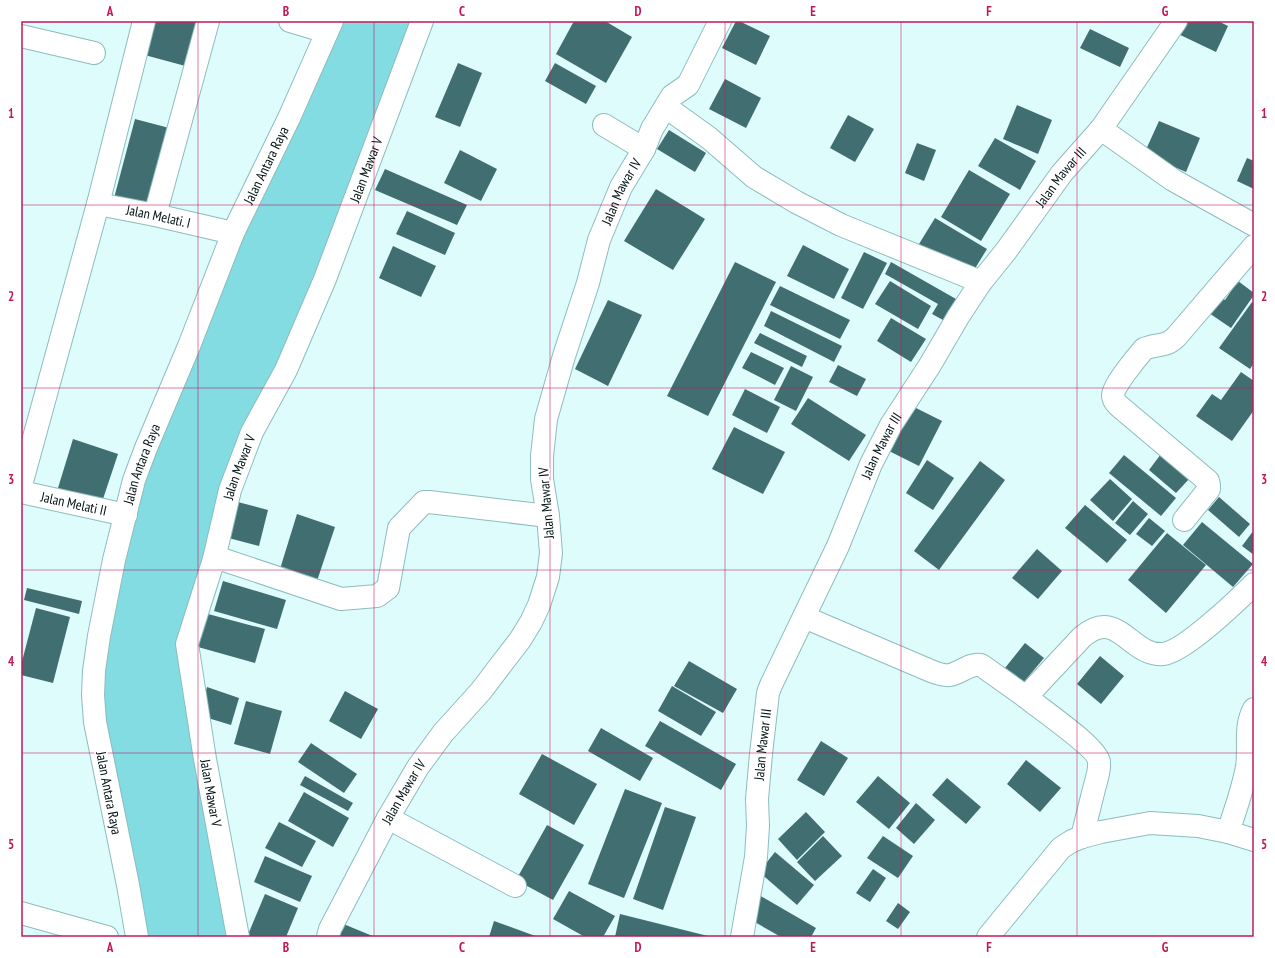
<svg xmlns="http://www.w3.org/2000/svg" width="1275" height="958" font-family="'PT Sans Narrow',sans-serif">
	<rect width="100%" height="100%" fill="#dffcfd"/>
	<path fill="#82dce1" d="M330,21h92l-170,411 -65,212 50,293h-100l-42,-215 31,-207z"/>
	<g fill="#416e71">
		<path d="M150,21h51l-12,46 -48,-13z"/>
		<path d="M574,21h31l27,16 -26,46 -50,-29z"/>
		<path d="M736,21h3l31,15 -14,29 -34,-17z"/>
		<path d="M1179,21h39l10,5 -12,26 -42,-20z"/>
		<path d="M1090,29l39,19 -9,19 -40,-19z"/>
		<path d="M458,63l24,10 -22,54 -25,-10z"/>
		<path d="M555,63l41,23 -10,18 -41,-23z"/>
		<path d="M725,79l36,19 -15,30 -37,-19z"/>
		<path d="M1017,105l35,15 -14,34 -35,-15z"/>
		<path d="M848,115l26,14 -19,33 -25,-14z"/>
		<path d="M135,119l38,10 -23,82 -37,-9z"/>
		<path d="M1159,121l41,17 -14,34 -42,-18z"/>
		<path d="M669,130l37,23 -11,19 -38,-23z"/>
		<path d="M995,138l41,23 -16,29 -42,-24z"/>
		<path d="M917,143l19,7 -12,31 -19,-8z"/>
		<path d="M460,150l37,19 -16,32 -37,-18z"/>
		<path d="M1247,158l7,3v28l-17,-8z"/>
		<path d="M385,169l82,36 -10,20 -82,-35z"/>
		<path d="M969,170l41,24 -29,47 -40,-24z"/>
		<path d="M656,189l49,30 -32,51 -49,-29z"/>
		<path d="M407,211l48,22 -10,22 -49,-21z"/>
		<path d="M935,218l52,31 -16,26 -52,-31z"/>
		<path d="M803,245l46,24 -15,30 -47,-23z"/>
		<path d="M393,246l43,20 -15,31 -42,-19z"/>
		<path d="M864,252l23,11 -24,46 -22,-11z"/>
		<path d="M735,262l41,20 -68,134 -41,-20z"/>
		<path d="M891,262l65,37 -13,21 -11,-6 6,-10 -53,-30z"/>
		<path d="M890,281l41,25 -13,23 -43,-25z"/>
		<path d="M1238,281l16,12v2l-23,33 -25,-17 11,-16 8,5z"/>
		<path d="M780,286l70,34 -10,19 -70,-34z"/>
		<path d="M608,300l34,15 -34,71 -33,-17z"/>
		<path d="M1252,302l2,1v60l-4,6 -31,-21z"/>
		<path d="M771,311l71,35 -8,16 -70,-36z"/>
		<path d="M891,318l35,21 -15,23 -34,-21z"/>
		<path d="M760,333l47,23 -5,11 -48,-24z"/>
		<path d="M751,352l33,16 -9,17 -33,-17z"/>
		<path d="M838,365l28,14 -9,17 -28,-14z"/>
		<path d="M791,366l22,11 -17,34 -22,-11z"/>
		<path d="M1241,372l13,9v29l-22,31 -36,-25 16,-22 9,6z"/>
		<path d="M745,389l35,18 -13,26 -35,-18z"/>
		<path d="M808,398l58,37 -17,26 -58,-37z"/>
		<path d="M910,405l32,16 -23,45 -32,-16z"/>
		<path d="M734,427l51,25 -22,42 -51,-25z"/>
		<path d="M73,439l45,15 -16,48 -44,-14z"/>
		<path d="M1161,454l29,24 -14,15 -27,-23z"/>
		<path d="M1124,455l52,43 -15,18 -52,-43z"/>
		<path d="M927,460l27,18 -21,32 -27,-17z"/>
		<path d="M980,461l25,19 -66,90 -25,-19z"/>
		<path d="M1110,479l22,20 -19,22 -23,-21z"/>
		<path d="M1219,497l31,27 -11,13 -31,-27z"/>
		<path d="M230,500l38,10 -9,36 -38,-10z"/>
		<path d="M1133,501l15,13 -18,21 -15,-12z"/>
		<path d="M1085,505l42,35 -20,23 -42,-35z"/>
		<path d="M297,514l38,13 -18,54 -37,-12z"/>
		<path d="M1149,518l16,13 -13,15 -16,-12z"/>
		<path d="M1202,522l51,42 -20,23 -50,-42z"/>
		<path d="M1254,530v25l-12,-9z"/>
		<path d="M1167,533l39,32 -40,48 -38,-33z"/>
		<path d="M1037,549l25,22 -24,28 -26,-21z"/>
		<path d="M223,581l63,19 -9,29 -63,-18z"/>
		<path d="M27,588l55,13 -3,13 -55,-14z"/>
		<path d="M36,608l34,9 -17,66 -32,-8v-10z"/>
		<path d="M208,614l57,15 -10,34 -57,-16z"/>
		<path d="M1025,643l19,15 -21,25 -18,-15z"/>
		<path d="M1100,656l24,20 -23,28 -24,-20z"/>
		<path d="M689,661l48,28 -14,24 -49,-27z"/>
		<path d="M672,686l44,26 -15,24 -43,-25z"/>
		<path d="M207,687l32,11 -8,27 -33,-10z"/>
		<path d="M345,691l33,18 -17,30 -32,-18z"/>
		<path d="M246,701l36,10 -12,43 -36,-10z"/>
		<path d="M660,721l76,43 -15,26 -76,-44z"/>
		<path d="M601,728l52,30 -13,23 -52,-30z"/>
		<path d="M821,741l27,17 -24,38 -27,-16z"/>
		<path d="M311,743l46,31 -13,19 -46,-31z"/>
		<path d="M542,754l55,30 -23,41 -55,-31z"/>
		<path d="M1026,760l35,28 -21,24 -33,-28z"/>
		<path d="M305,776l48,27 -5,8 -48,-26z"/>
		<path d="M878,776l32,27 -21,26 -33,-27z"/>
		<path d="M947,778l34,29 -15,17 -34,-29z"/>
		<path d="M625,789l37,14 -38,95 -36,-14z"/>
		<path d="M304,792l45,26 -16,29 -45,-26z"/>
		<path d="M916,803l19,17 -21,24 -18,-16z"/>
		<path d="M665,807l31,10 -33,93 -30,-11z"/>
		<path d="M806,812l19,20 -28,28 -19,-21z"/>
		<path d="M279,822l37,19 -14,26 -37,-19z"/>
		<path d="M547,825l37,20 -31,55 -37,-20z"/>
		<path d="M823,836l19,20 -27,25 -18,-19z"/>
		<path d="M883,836l30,20 -15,22 -31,-20z"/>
		<path d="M775,852l39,33 -17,20 -38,-33z"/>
		<path d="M265,856l47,20 -12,26 -46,-20z"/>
		<path d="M873,869l13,9 -16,24 -14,-9z"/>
		<path d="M569,891l46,25 -12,21h-18l-32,-18z"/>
		<path d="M265,894l33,14 -12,29h-39z"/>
		<path d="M759,895l57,33 -5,9h-30l-35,-20z"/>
		<path d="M898,903l12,9 -12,17 -12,-8z"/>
		<path d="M620,914l88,22v1h-93z"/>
		<path d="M494,921l44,16h-49z"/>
		<path d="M341,923l34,14h-40z"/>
	</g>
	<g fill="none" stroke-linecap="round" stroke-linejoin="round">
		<g stroke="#8dbcbe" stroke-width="24">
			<g id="minor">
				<path d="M290,21l37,11"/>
				<path d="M21,36l73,17"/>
				<path d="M666,107l43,31 45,39 42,25 45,23 140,57"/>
				<path d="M604,125l40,24"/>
				<path d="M1101,129l72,51 81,45"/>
				<path d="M98,204l46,-183"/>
				<path d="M155,215l53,-194"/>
				<path id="s1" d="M21,485l77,-281 57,11 78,18"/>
				<path id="s2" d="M21,492l105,23"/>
				<path d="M1184,520l25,-31v-4l-1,-4 -89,-75c-3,-3 -6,-6 -6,-11 0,-9 24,-38 31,-46 13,-6 21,-1 32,-12l78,-91"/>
				<path d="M214,559l10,1 117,39 36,-3 11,-8 11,-60 25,-26h5l119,14"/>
				<path d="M804,617l127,54c5,2 13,5 19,4 10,-2 20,-12 31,-10l45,32 56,-60c36,-31 48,20 81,17 21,-2 75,-54 91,-70"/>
				<path d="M1026,697c13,11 72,51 73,65 1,9 -3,19 -5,27 -4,16 -8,32 -12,48"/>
				<path d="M388,818l127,68"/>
				<path d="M1228,832l26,8"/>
				<path d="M21,913l86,24"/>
				<path id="s3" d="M137,937l-9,-52 -33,-163 -2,-27 1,-24 5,-35 15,-76 20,-80 12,-32 43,-102 44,-113 56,-115 43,-97"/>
				<path id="s4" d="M238,937l-33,-178 -18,-115 27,-85 16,-69 22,-58 34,-62 39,-91 97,-258"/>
				<path id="s5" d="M328,937l2,-8 58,-111 30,-51 25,-34 38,-42 22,-29 17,-22 11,-18 8,-17 9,-28 3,-24 -3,-37 -6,-37v-23l4,-37 18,-63 24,-73 11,-43 22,-53 23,-38 8,-20 20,-33 16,-11 32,-64"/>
				<path id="s6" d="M742,937l14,-80 2,-31 -1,-27 4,-45 7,-61 3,-8 67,-139 33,-82 20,-39 39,-60 28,-48 23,-35 25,-31 56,-78 39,-44 75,-108"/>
				<path d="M988,937l73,-89 11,-7 10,-4 19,-5 49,-9 48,3 30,6c7,-21 15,-43 19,-65 3,-20 -3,-40 7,-58"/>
			</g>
		</g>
		<use href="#minor" stroke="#fff" stroke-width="22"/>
	</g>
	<path fill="none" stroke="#c2185b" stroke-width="1" stroke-opacity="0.55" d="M198,21v916M374,21v916M550,21v916M725,21v916M901,21v916M1077,21v916M21,205h1233M21,388h1233M21,570h1233M21,753h1233"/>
	<g text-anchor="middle" stroke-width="3.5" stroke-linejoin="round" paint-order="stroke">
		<g font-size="14" fill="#011011" stroke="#fff">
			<text dy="5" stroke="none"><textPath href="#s3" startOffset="807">Jalan Antara Raya</textPath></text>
			<text dy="5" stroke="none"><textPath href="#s4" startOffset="806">Jalan Mawar V</textPath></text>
			<text dy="5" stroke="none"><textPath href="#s6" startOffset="842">Jalan Mawar III</textPath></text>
			<text dy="5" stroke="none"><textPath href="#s5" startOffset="824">Jalan Mawar IV</textPath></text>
			<text dy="5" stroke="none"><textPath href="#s1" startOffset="353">Jalan Melati. I</textPath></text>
			<text dy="5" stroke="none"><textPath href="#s6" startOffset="518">Jalan Mawar III</textPath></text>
			<text dy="5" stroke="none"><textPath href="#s3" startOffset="483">Jalan Antara Raya</textPath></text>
			<text dy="5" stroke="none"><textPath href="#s4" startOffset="482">Jalan Mawar V</textPath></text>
			<text dy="5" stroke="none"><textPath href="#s2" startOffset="54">Jalan Melati II</textPath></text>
			<text transform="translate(546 503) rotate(-95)" y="5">Jalan Mawar IV</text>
			<text dy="5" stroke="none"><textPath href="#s6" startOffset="194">Jalan Mawar III</textPath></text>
			<text dy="5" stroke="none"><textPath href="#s5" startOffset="164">Jalan Mawar IV</textPath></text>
			<text transform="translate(109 793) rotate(79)" y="5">Jalan Antara Raya</text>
			<text transform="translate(211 793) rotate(80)" y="5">Jalan Mawar V</text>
		</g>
	</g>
	<rect width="1275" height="958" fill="none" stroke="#ffffff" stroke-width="44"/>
	<rect x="22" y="22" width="1231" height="914" fill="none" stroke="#c2185b" stroke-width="1.5"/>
	<g font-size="13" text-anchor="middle" font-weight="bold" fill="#c2185b">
		<text x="110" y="16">A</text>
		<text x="286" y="16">B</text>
		<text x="462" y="16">C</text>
		<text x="638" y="16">D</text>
		<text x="813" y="16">E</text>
		<text x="989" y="16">F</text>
		<text x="1165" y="16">G</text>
		<text x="11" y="118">1</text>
		<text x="1264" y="118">1</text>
		<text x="11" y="301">2</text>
		<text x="1264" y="301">2</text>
		<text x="11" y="484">3</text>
		<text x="1264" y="484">3</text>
		<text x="11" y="666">4</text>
		<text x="1264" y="666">4</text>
		<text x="11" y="849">5</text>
		<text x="1264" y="849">5</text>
		<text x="110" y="952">A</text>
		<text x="286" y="952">B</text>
		<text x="462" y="952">C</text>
		<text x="638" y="952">D</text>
		<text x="813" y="952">E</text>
		<text x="989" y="952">F</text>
		<text x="1165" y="952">G</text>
	</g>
</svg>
